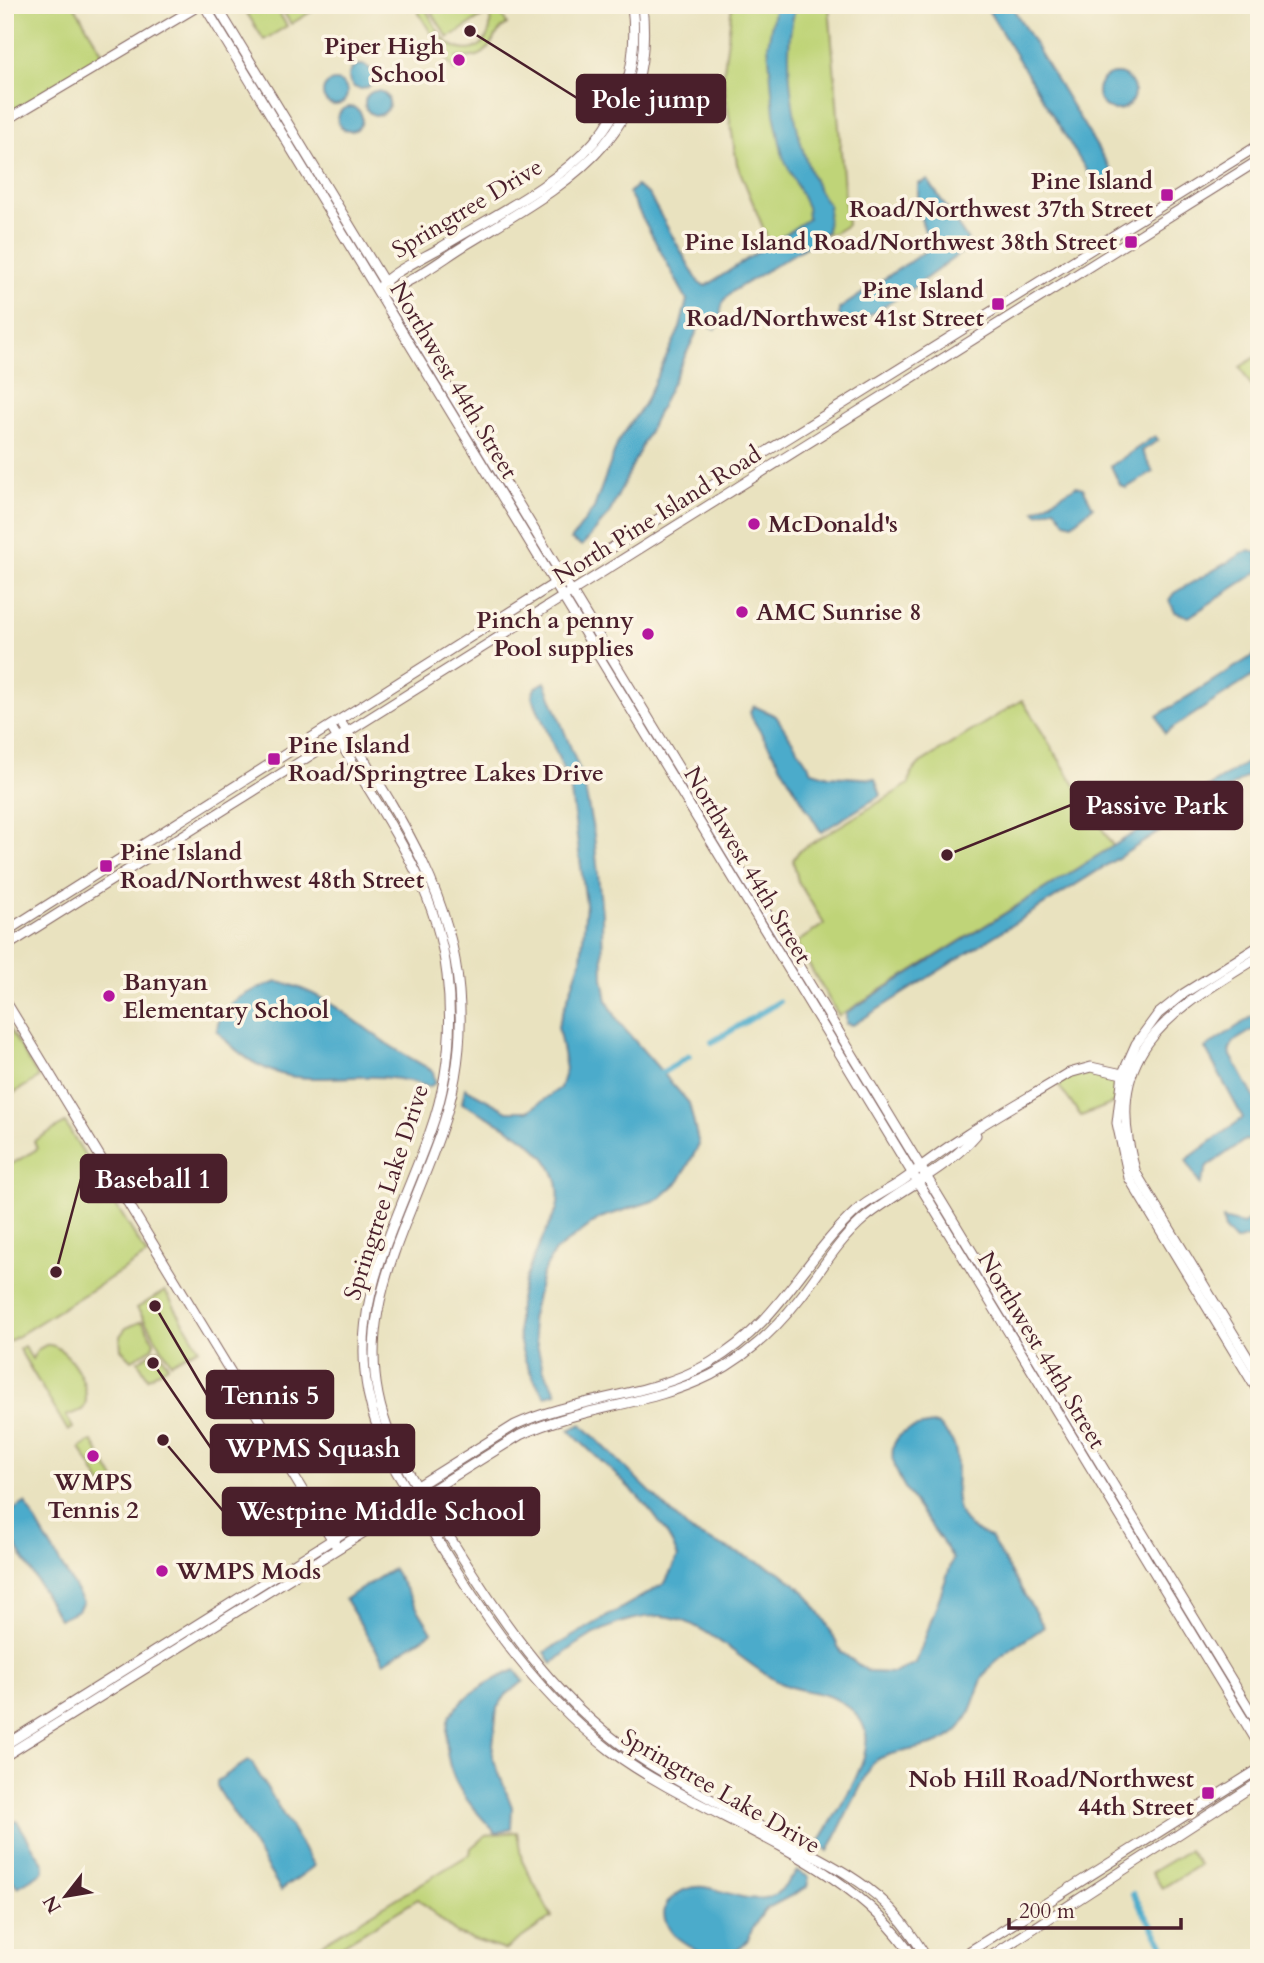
<svg xmlns="http://www.w3.org/2000/svg" width="1264" height="1963" font-family="Cardo,serif">
	<rect width="100%" height="100%" fill="#fcf5e5"/>
	<filter id="ink" filterUnits="userSpaceOnUse"><feTurbulence type="fractalNoise" baseFrequency=".0143" numOctaves="2"/><feDisplacementMap in="SourceGraphic" scale="14" xChannelSelector="R" yChannelSelector="G"/><feConvolveMatrix kernelMatrix="1 2 1 2 8 2 1 2 1" color-interpolation-filters="sRGB"/></filter>
	<filter id="wash" filterUnits="userSpaceOnUse"><feTurbulence type="fractalNoise" baseFrequency=".00686" numOctaves="4" result="noise"/><feDisplacementMap in="SourceGraphic" scale="28" xChannelSelector="R" yChannelSelector="G"/><feGaussianBlur stdDeviation="1.57" result="paint"/><feColorMatrix in="noise" values="0 0 0 0 0 0 0 0 0 0 0 0 0 0 0 0 0 1.4 0 .05"/><feComposite in="paint" operator="in"/></filter>
	<g filter="url(#wash)">
		<rect width="100%" height="100%" fill="#e9e2bf"/>
		<g fill="#bfd478" stroke="#847a52" stroke-width="2">
			<path d="M5,5h69l30,51 -99,60z"/>
			<path d="M254,5h20l13,21 -23,14 -19,-30z"/>
			<path d="M279,5h32l3,5 -23,14z"/>
			<path d="M414,5h10c7,13 16,35 29,41 29,15 46,-18 33,-41h10l11,19c-21,13 -10,38 -51,33l5,10 -7,4z"/>
			<path d="M427,5h56l5,8 -40,25z"/>
			<path d="M732,5h97l18,220 -13,8 -66,7 -31,-76 -14,-86z"/>
			<path d="M1259,355v44l-19,-32z"/>
			<path d="M1022,700l91,146 -274,170 -43,-73 28,-19 -26,-43 -5,-21 6,-9 110,-67 2,-11 9,-10z"/>
			<path d="M5,1022l34,56 -34,20z"/>
			<path d="M1092,1070l25,4 -3,29 -33,13 -23,-31 18,-13z"/>
			<path d="M65,1123l82,132 -142,89v-176l32,-19 -3,-8z"/>
			<path d="M165,1291l34,57 -28,15 -34,-55z"/>
			<path d="M142,1321l12,21 -2,6 -20,12 -11,-11 -1,-13 6,-8z"/>
			<path d="M46,1345c21,-3 51,48 36,65l-16,6 7,12 -5,3 -49,-82 5,-3 8,13 5,-9z"/>
			<path d="M158,1349l10,17 -20,12 -10,-17z"/>
			<path d="M92,1441l27,45 -12,7 -27,-45z"/>
			<path d="M517,1832l5,29 30,56 -48,33 -47,-16 -39,-35 -97,59h-23l172,-104 1,-6 15,-13z"/>
			<path d="M1189,1850l10,15 -37,23 -10,-16z"/>
		</g>
		<g fill="#4cabcb" stroke="#4b657b" stroke-width="2">
			<path d="M775,5h22c-20,45 0,163 32,200l-2,26 -15,12 -79,48c-11,10 -14,17 -12,33l-6,5 -13,-8 -93,193 -27,32 -11,-6 23,-32 24,-66 26,-38 36,-76 7,-28 -58,-107 7,-7 13,9 50,88 7,3 102,-67 -1,-12 -24,-50 -9,-43 -6,-69z"/>
			<path d="M985,5h26l103,170 -18,11z"/>
			<circle cx="361" cy="77" r="12"/>
			<circle cx="1116" cy="92" r="18"/>
			<circle cx="335" cy="93" r="12"/>
			<circle cx="377" cy="103" r="12"/>
			<circle cx="350" cy="119" r="12"/>
			<path d="M928,180l41,62v5l-62,45 -55,34 -7,1 -5,-5 -1,-13 88,-59 2,-6 -11,-35v-25z"/>
			<path d="M1155,436l3,4 -16,11 11,21 -27,16 -6,-3 -9,-19z"/>
			<path d="M1076,486l7,2 10,19 -21,17 -7,-2 -10,-14 -17,6 -3,-3z"/>
			<path d="M1249,550l8,2 2,19 -70,46 -14,-5 -6,-12 5,-7z"/>
			<path d="M1259,652v20l-94,61 -8,-17z"/>
			<path d="M545,682l38,97 11,56 8,79 1,64 4,23 13,23 69,79 10,42 -20,36 -20,18 -59,19 -46,34 -12,23 -11,45 12,49 14,24 -12,3c-50,-70 -22,-118 12,-187 13,-58 -55,-83 -95,-106l3,-15 42,23h21l32,-23 6,-19 -8,-43 23,-66 5,-56 -16,-119 -38,-89 3,-8z"/>
			<path d="M754,706l22,10 36,55 17,5 46,3 6,16 -60,37 -69,-114 -2,-6z"/>
			<path d="M1259,755v14l-406,256 -7,-1v-11z"/>
			<path d="M278,982c41,7 75,38 108,61 15,10 32,19 47,28l2,12 -6,4c-84,-31 -140,26 -212,-56 1,-29 36,-42 61,-49z"/>
			<path d="M1259,1012v14l-26,16 -4,10 30,54v35l-14,-1 -38,27 -7,18 -14,-25 57,-42 -38,-70z"/>
			<path d="M1259,1214v20l-24,7 -10,-11 -2,-11 20,5z"/>
			<path d="M581,1424l110,108 89,40 25,20 21,30 15,30 28,20 25,1 22,-10 37,-104c-19,-39 -116,-128 -16,-135 5,5 11,11 15,17 16,31 -17,78 38,96l54,90c-17,13 -38,23 -53,39 -17,19 -16,50 -36,67 -24,20 -57,13 -82,29l-45,89 -10,-7c15,-27 53,-79 48,-110 -3,-14 -13,-25 -25,-32 -19,-12 -41,-9 -61,-19 -37,-19 -78,-65 -118,-67 -39,-1 -82,22 -110,48l-7,-12 120,-69 13,-26c-18,-51 -72,-88 -109,-127z"/>
			<path d="M25,1503l58,99 -5,8 -19,9 -54,-92v-12z"/>
			<path d="M393,1569l39,63 -48,30 -39,-63z"/>
			<path d="M515,1670l9,11 -18,14 -9,13 -5,47 20,52 -1,22 -15,4c-26,-27 -53,-56 -49,-97 0,-6 0,-15 3,-20 14,-23 42,-36 65,-46z"/>
			<path d="M248,1761l4,2 62,103 -33,24 -64,-103v-6z"/>
			<path d="M17,1821l27,44v6l-26,16 -13,-15v-47z"/>
			<path d="M797,1871l12,6 -2,10 -41,22 -13,18 -5,13 -19,18c-14,-1 -29,-5 -41,-13 -11,-7 -17,-11 -22,-23 -4,-8 -1,-18 6,-24 32,-28 57,6 93,0 14,-2 24,-16 32,-27z"/>
		</g>
		<g fill="none" stroke-linecap="round" stroke-linejoin="round">
			<g stroke="#4cabcb" stroke-width="6">
				<path d="M712,1042l67,-40"/>
				<path d="M662,1073l27,-17"/>
				<path d="M1133,1894l38,64"/>
			</g>
		</g>
	</g>
	<g filter="url(#ink)">
		<g fill="none" stroke-linecap="round" stroke-linejoin="round">
			<g stroke="#82635f" stroke-width="11">
				<g id="secondary">
					<path d="M204,5l1055,1740"/>
					<path d="M216,5l1043,1720"/>
					<path d="M5,121l195,-116"/>
					<path d="M382,285c8,-12 43,-28 58,-37 100,-61 209,-102 192,-243"/>
					<path d="M383,291c24,-4 62,-34 84,-47 98,-60 190,-104 175,-239"/>
					<path d="M340,721c53,85 111,167 119,270 4,48 -3,98 -19,143 -35,101 -95,191 -50,301 16,38 40,72 62,106 54,86 107,166 196,222 47,29 98,55 147,82 31,17 64,33 90,58 17,16 29,35 42,55"/>
					<path d="M331,727c46,80 105,152 116,248 6,52 1,107 -17,157 -46,126 -103,204 -34,339 61,101 119,207 215,280 96,71 237,104 303,207"/>
					<path d="M5,932l560,-355 694,-432"/>
					<path d="M1259,946l-76,48 -25,20 -22,30 -13,29 -6,50 12,55 130,215"/>
					<path d="M5,947l1254,-787"/>
					<path d="M1259,957c-91,56 -160,95 -123,216l123,203"/>
					<path d="M5,1000l330,544"/>
					<path d="M5,1745l510,-320c63,-29 135,-27 195,-62 70,-41 90,-100 146,-152 17,-15 39,-23 57,-38 47,-38 104,-68 156,-100l22,-6 40,9"/>
					<path d="M5,1756l515,-321c62,-29 129,-29 191,-60 35,-18 64,-45 88,-76 22,-28 39,-59 67,-82 36,-29 79,-46 110,-82"/>
					<path d="M959,1958l300,-189"/>
					<path d="M988,1958l271,-176"/>
				</g>
			</g>
			<use href="#secondary" stroke="#fff" stroke-width="9"/>
		</g>
	</g>
	<g fill="#b5179e" stroke="#fcf5e5" stroke-width="2.5">
		<circle cx="459" cy="60" r="7"/>
		<rect x="1160" y="188" width="14" height="14" rx="3.5"/>
		<rect x="1124" y="235" width="14" height="14" rx="3.5"/>
		<rect x="991" y="297" width="14" height="14" rx="3.5"/>
		<circle cx="754" cy="524" r="7"/>
		<circle cx="742" cy="612" r="7"/>
		<circle cx="648" cy="634" r="7"/>
		<rect x="267" y="752" width="14" height="14" rx="3.5"/>
		<rect x="99" y="859" width="14" height="14" rx="3.5"/>
		<circle cx="109" cy="996" r="7"/>
		<circle cx="93" cy="1456" r="7"/>
		<circle cx="162" cy="1571" r="7"/>
		<rect x="1201" y="1786" width="14" height="14" rx="3.5"/>
	</g>
	<g text-anchor="middle" stroke-width="7" stroke-linejoin="round" paint-order="stroke">
		<g font-size="24" font-weight="bold" fill="#4a1f2b" stroke="#fcf5e5" text-anchor="end">
			<text x="445" y="54">Piper High<tspan x="445" dy="28">School</tspan></text>
			<text x="1153" y="189">Pine Island<tspan x="1153" dy="28">Road/Northwest 37th Street</tspan></text>
			<text x="1117" y="250">Pine Island Road/Northwest 38th Street</text>
			<text x="984" y="298">Pine Island<tspan x="984" dy="28">Road/Northwest 41st Street</tspan></text>
			<text x="768" y="532" text-anchor="start">McDonald's</text>
			<text x="756" y="620" text-anchor="start">AMC Sunrise 8</text>
			<text x="634" y="628">Pinch a penny<tspan x="634" dy="28">Pool supplies</tspan></text>
			<text x="288" y="753" text-anchor="start">Pine Island<tspan x="288" dy="28">Road/Springtree Lakes Drive</tspan></text>
			<text x="120" y="860" text-anchor="start">Pine Island<tspan x="120" dy="28">Road/Northwest 48th Street</tspan></text>
			<text x="123" y="990" text-anchor="start">Banyan<tspan x="123" dy="28">Elementary School</tspan></text>
			<text x="93" y="1490" text-anchor="middle">WMPS<tspan x="93" dy="28">Tennis 2</tspan></text>
			<text x="176" y="1579" text-anchor="start">WMPS Mods</text>
			<text x="1194" y="1787">Nob Hill Road/Northwest<tspan x="1194" dy="28">44th Street</tspan></text>
		</g>
		<g font-size="24" fill="#4a1f2b" stroke="#fcf5e5">
			<text transform="translate(467 208) rotate(-31)" y="8">Springtree Drive</text>
			<text transform="translate(454 380) rotate(59)" y="8">Northwest 44th Street</text>
			<text transform="translate(657 515) rotate(-32)" y="8">North Pine Island Road</text>
			<text transform="translate(748 865) rotate(59)" y="8">Northwest 44th Street</text>
			<text transform="translate(386 1192) rotate(-72)" y="8">Springtree Lake Drive</text>
			<text transform="translate(1042 1350) rotate(59)" y="8">Northwest 44th Street</text>
			<text transform="translate(721 1791) rotate(30)" y="8">Springtree Lake Drive</text>
		</g>
	</g>
	<path fill="none" stroke="#4a1f2b" stroke-width="2.5" d="M470 31L577 98M947 855L1071 805M56 1272L81 1179M155 1306L207 1395M153 1363L211 1448M163 1440L223 1511"/>
	<g fill="#4a1f2b" stroke="#fcf5e5" stroke-width="2.5">
		<circle cx="470" cy="31" r="7"/>
		<circle cx="947" cy="855" r="7"/>
		<circle cx="56" cy="1272" r="7"/>
		<circle cx="155" cy="1306" r="7"/>
		<circle cx="153" cy="1363" r="7"/>
		<circle cx="163" cy="1440" r="7"/>
	</g>
	<g fill="#4a1f2b" stroke="#4a1f2b" stroke-width="2.5">
		<rect x="577" y="75" width="148" height="47" rx="7"/>
		<rect x="1071" y="782" width="171" height="47" rx="7"/>
		<rect x="81" y="1155" width="145" height="47" rx="7"/>
		<rect x="207" y="1371" width="126" height="47" rx="7"/>
		<rect x="211" y="1425" width="203" height="47" rx="7"/>
		<rect x="223" y="1488" width="316" height="47" rx="7"/>
	</g>
	<g font-size="26" text-anchor="middle" font-weight="bold" fill="#fff">
		<text x="651" y="108">Pole jump</text>
		<text x="1157" y="814">Passive Park</text>
		<text x="153" y="1188">Baseball 1</text>
		<text x="270" y="1404">Tennis 5</text>
		<text x="313" y="1457">WPMS Squash</text>
		<text x="381" y="1520">Westpine Middle School</text>
	</g>
	<rect width="1264" height="1963" fill="none" stroke="#fcf5e5" stroke-width="28"/>
	<g transform="translate(66 1896) rotate(239)" stroke="#fcf5e5" stroke-width="5" paint-order="stroke">
	<path d="M0-5L12 26L0 18L-12 26Z" fill="#4a1f2b"/>
	<text y="-10" font-size="19" font-weight="bold" text-anchor="middle" fill="#4a1f2b">N</text>
	</g>
	<path d="M1009 1918v10h172v-10" fill="none" stroke="#4a1f2b" stroke-width="3.5"/>
	<text x="1019" y="1918" font-size="21" fill="#4a1f2b" stroke="#fcf5e5" stroke-width="5" paint-order="stroke">200 m</text>
</svg>
